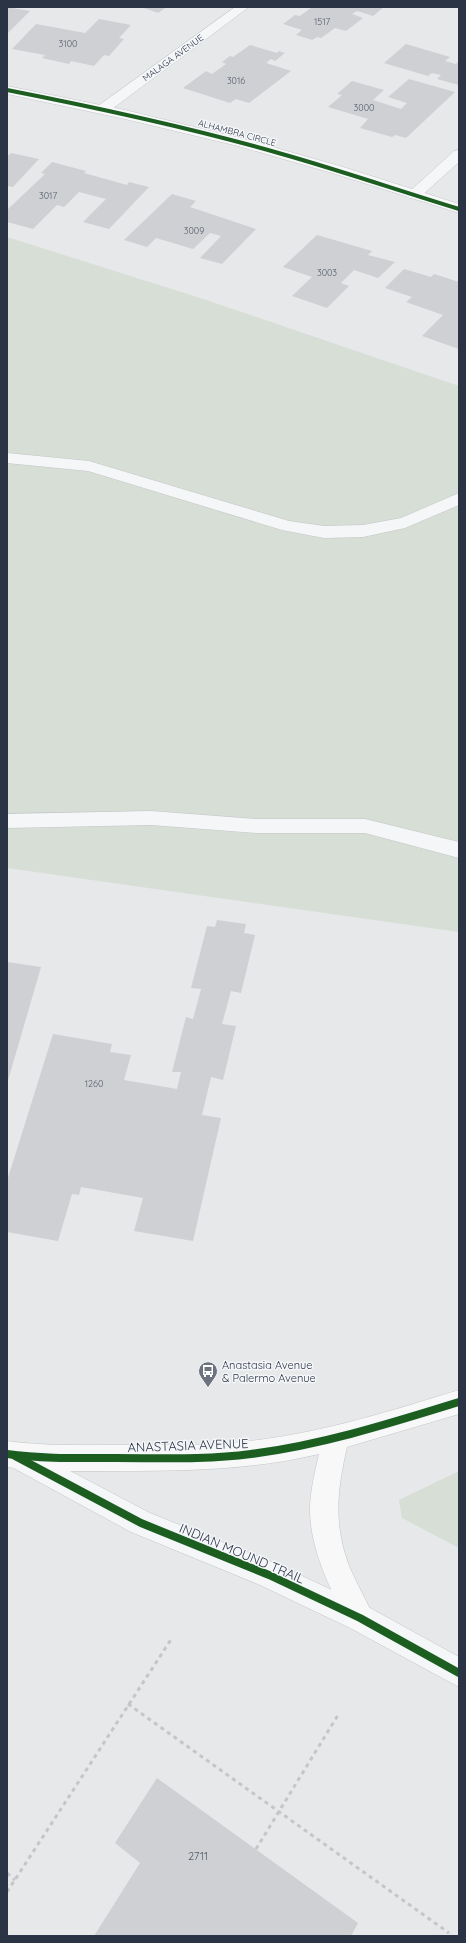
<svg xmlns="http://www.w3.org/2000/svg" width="466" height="1943" font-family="Quicksand,sans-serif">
	<rect width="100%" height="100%" fill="#e6e8ea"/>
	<g fill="#d6ded6">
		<path d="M7,237l190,60 262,89v546l-452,-64z"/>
		<path d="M459,1471v77l-57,-30 -3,-18z"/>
	</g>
	<g fill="#ced0d3">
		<path d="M7,7l23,4 -23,23z"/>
		<path d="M141,7h26l-9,6z"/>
		<path d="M312,7h72l-11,9 -16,-5 -5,3 11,4 -17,13 -11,-3 -14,10 -4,-1 -5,3 -16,-5 6,-5 -19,-6 12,-9 5,1z"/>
		<path d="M99,19l32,6 -12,13 5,1 -15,17 -5,-1 -10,11 -23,-5 -2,3 -27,-6 3,-3 -33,-6 24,-25 49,9z"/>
		<path d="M406,44l44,13 -5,4 11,3 3,-3v24l-22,-6 4,-4 -9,-2 -4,3 -44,-13z"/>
		<path d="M250,45l27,8 2,-2 6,2 -10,8 -4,-2 -5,4 25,8 -42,32 -13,-4 -6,4 -47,-15 23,-17 6,3 14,-10 -4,-2 8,-6 3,1z"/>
		<path d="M409,79l46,13 -49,46 -11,-3 -3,2 -32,-9 8,-9 -40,-12 14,-12 -5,-1 15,-13 32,9 -11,10 28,9 6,-6 -19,-6z"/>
		<path d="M11,153l28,6 -26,28 -6,-1v-29z"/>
		<path d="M52,162l34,9 -2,2 43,12 2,-3 20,5 -40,42 -26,-7 23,-23 -27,-7 -15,15 -7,-2 -24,24 -26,-7v-12l38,-36 -4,-1z"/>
		<path d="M172,194l24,7 -6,6 66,22 -34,35 -22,-6 21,-22 -11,-3 -17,16 -37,-11 -9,9 -23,-7z"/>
		<path d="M317,235l38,11 17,5 -4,4 27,7 -17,16 -24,-8 -13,13 8,3 -22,22 -35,-12 20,-19 -29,-10z"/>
		<path d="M404,269l27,8 3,-3 25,8v67l-37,-13 21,-21 -37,-13 6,-5 -27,-9z"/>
		<path d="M217,920l29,4 -2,9 11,2 -14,58 -10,-2 -9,33 14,2 -13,54 -12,-3 -9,38 19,3 -28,123 -59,-10 9,-33 -62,-11 -2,8 -7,-1 -14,47 -51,-9v-51l46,-147 59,10 -2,8 21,3 -7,25 53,9 4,-17h-9l14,-55 7,2 8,-30 -10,-1 16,-62 8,1z"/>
		<path d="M7,962l34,5 -34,117z"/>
		<path d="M157,1778l201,145 -7,13h-257l46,-73 -25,-20z"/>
	</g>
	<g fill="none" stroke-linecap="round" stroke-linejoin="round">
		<g stroke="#c4c6c8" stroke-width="1">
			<g id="lane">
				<path d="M7,453l82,8 200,60 35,5 39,-1 38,-7 58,-25v12l-54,23 -42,9 -39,1 -42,-8 -194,-59 -81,-8z"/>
				<path d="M151,811l106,8h108l94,23v16l-94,-25h-108l-106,-8 -144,3v-14z"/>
			</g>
		</g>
		<g stroke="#c4c6c8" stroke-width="1">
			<g id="street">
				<path d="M235,7h14l-141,105h-10l-2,-3 2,-3z"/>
				<path d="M459,150v12l-40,36h-10l-2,-3 2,-3 45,-41z"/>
				<path d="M17,1443l133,70 129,52 91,43 89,49v30l-109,-59 -90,-43 -129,-53 -123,-67v-18z"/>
			</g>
		</g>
		<g stroke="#c4c6c8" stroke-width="1">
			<g id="secondary">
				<path d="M7,86l118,24 123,30 95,27 116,37v9l-127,-40 -94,-27 -113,-27 -118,-25z"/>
				<path d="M459,1390v24l-112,33c-10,44 -14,78 3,121 7,17 17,33 24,50l-4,10 -10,4 -10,-4c-19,-38 -41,-79 -40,-122 1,-18 5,-35 9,-52 -67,16 -134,17 -203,17 -36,0 -73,1 -109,-4v-26c36,5 73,4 109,4 45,0 89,1 134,-4 71,-8 141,-30 209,-51z"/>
			</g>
		</g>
		<g stroke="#c5c6ca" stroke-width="3" stroke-dasharray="4 4" stroke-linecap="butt">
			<path d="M128,1704l321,229"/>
			<path d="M256,1849l82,-134"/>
			<path d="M7,1873l8,7"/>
			<path d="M7,1892l165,-254"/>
		</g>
		<use href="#lane" fill="#f5f6f7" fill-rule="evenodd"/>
		<use href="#street" fill="#f5f6f7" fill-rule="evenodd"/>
		<use href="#secondary" fill="#f8f8f8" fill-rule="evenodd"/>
		<g stroke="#f4f6f9" stroke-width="5.5">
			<path id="cycleway-far1" d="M7,90c92,18 185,38 275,64 60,17 118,37 177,55"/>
		</g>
		<g stroke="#f4f6f9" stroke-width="10">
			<g id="cycleway">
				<path d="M7,1454c36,5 72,4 109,4 45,0 90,2 135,-4 71,-9 140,-31 208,-52"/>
				<path d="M15,1456l126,67 128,52 91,43 99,55"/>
			</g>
		</g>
		<use href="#cycleway-far1" stroke="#1b5e20" stroke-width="4"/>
		<use href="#cycleway" stroke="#1b5e20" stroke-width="8"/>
	</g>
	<defs>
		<g id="bus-pin" transform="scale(1)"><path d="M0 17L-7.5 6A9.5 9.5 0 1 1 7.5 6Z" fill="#6c737f" stroke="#f4f6f9"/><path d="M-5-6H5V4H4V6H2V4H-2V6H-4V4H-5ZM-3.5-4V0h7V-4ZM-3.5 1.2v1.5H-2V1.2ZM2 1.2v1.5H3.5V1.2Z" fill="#fff"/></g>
	</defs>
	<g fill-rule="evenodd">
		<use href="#bus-pin" x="208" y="1371"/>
	</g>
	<g text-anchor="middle" stroke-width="3" stroke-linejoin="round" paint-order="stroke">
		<g font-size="9" fill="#545c69">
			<text x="322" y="25">1517</text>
			<text x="68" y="47">3100</text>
			<text x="236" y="84">3016</text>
			<text x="364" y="111">3000</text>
			<text x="48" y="199">3017</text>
			<text x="194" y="234">3009</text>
			<text x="327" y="276">3003</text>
			<text x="94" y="1087">1260</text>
		</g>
		<g font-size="9" fill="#2b3445" stroke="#f4f6f9">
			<text transform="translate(173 58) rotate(-36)" y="3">MALAGA AVENUE</text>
			<text transform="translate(237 133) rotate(15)" y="3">ALHAMBRA CIRCLE</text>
		</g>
		<g font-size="11" fill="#2b3445" stroke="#f4f6f9" text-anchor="start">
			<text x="222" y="1369">Anastasia Avenue<tspan x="222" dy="13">&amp; Palermo Avenue</tspan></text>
		</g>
		<g font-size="11" fill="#545c69">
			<text x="198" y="1860">2711</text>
		</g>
		<g font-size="13" fill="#2b3445" stroke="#f4f6f9">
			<text transform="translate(188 1445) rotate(-2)" y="5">ANASTASIA AVENUE</text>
			<text transform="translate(242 1553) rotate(23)" y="5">INDIAN MOUND TRAIL</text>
		</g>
	</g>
	<rect width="466" height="1943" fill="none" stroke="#2b3445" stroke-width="16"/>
</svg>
